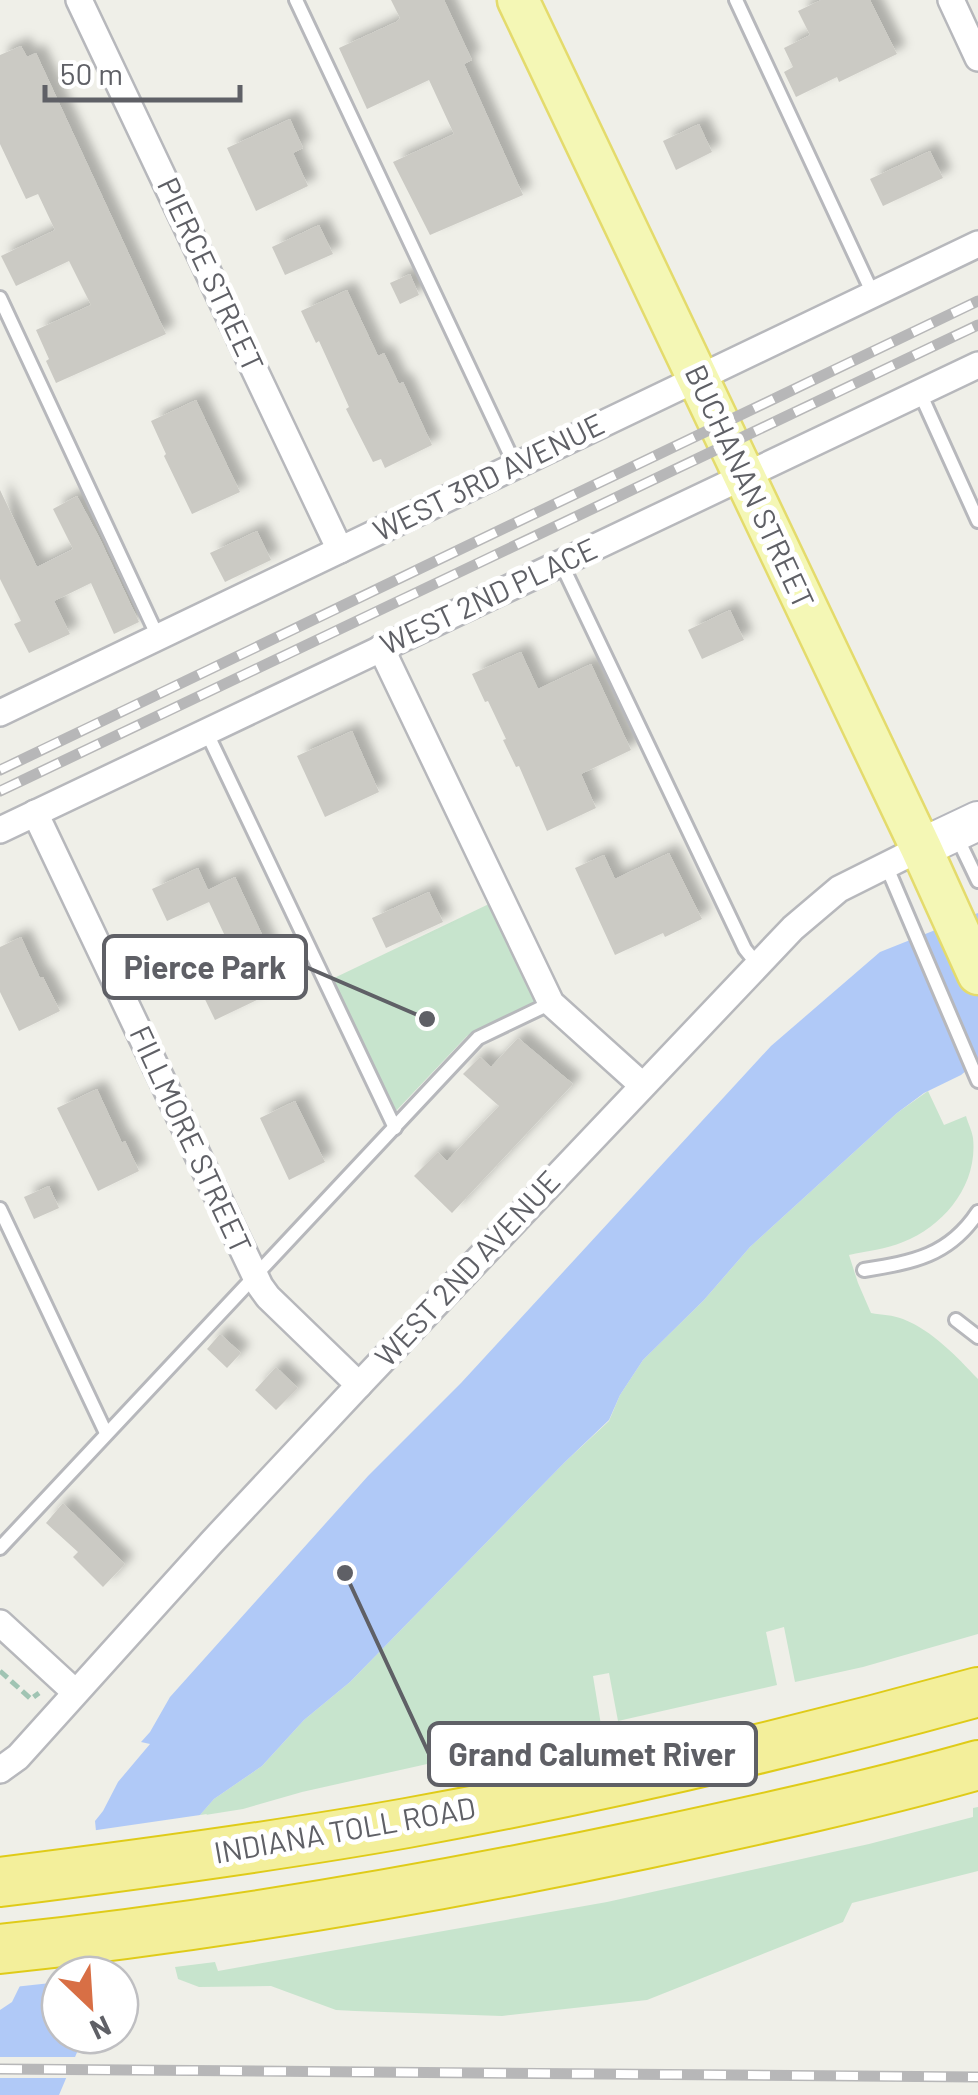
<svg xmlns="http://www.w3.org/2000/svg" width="978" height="2095" font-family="Barlow,sans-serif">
	<defs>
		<filter id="shadow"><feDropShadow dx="9" dy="-9" stdDeviation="5" flood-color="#0004"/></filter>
	</defs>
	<rect width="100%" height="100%" fill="#efefe8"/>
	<g fill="#c7e4cd">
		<path d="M491,903l46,100 -70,33 -72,76 -63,-133z"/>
		<path d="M928,1091l16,34 22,-9c2,7 6,15 7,22 5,47 -29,88 -70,104 -17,7 -36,9 -54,13l9,28 13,30c11,2 22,2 32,6 30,12 53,37 75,60v255l-115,33 -68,15 -11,-55 -18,5 11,53 -159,36 -9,-48 -16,3 8,49 -299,67 -59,17 -44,7 15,-17 48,-33 42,-46 46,-38 215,-220 44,-41 11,-26 23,-35 61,-60 46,-53 147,-134z"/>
		<path d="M978,1807v64l-126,32 -9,19 -196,78 -145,16 -147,-5 -19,-1 -65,-24 -72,1 -21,-8 -3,-12 40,-5 3,9 389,-69 262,-58 104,-27v-9z"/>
	</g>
	<path fill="#b0c9f7" d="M978,913v148l-17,14 -37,18 -27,20 -147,134 -46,53 -61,60 -23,35 -11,25 -44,42 -215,220 -46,38 -42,46 -48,33 -154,176v60h29l-11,15 -19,45h-59v-85l12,-8 84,-171 -1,-10 8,-10 15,-29 32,-38 -9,-2 9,-10 20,-35 198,-221 93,-93 310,-337 109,-94z"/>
	<g fill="#efefe8">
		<path d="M207,1814l-92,161h-55v7l-46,5 76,-156z"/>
		<path d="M0,2057h81l-9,21h-72z"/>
	</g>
	<g fill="#cbcac4" filter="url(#shadow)">
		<path d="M391,0h53l28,60 -8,4 59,131 -93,40 -37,-73 61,-28 -25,-54 -62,29 -28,-61 57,-26 4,-4z"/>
		<path d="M821,0h49l27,54 -58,28 -2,-5 -41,20 -12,-25 9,-5 -9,-19 26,-13 -12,-24z"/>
		<path d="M21,46l6,11 9,-4 130,281 -110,49 -10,-22 3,-2 -13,-29 55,-25 -22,-44 -53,25 -15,-30 54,-26 -17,-36 -12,5 -26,-55v-89z"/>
		<path d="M290,119l13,29 -10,5 15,33 -52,25 -29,-63z"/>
		<path d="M699,124l13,28 -36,18 -13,-29z"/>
		<path d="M930,151l13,27 -60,28 -13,-27z"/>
		<path d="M319,225l14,29 -48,21 -13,-28z"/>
		<path d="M410,274l9,21 -19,9 -10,-21z"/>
		<path d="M347,290l31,66 6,-3 15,31 4,-2 29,63 -47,23 -4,-9 -8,3 -27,-53 3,-2 -30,-66 -3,2 -15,-32z"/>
		<path d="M196,400l44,92 -48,22 -28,-58 2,-2 -15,-33z"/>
		<path d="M0,490l37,77 36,-18 -20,-40 24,-13 22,41 40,85 -25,12 -23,-51 -37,18 16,33 -41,19 -15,-29 7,-3 -21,-42z"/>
		<path d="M257,531l14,29 -46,22 -15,-29z"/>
		<path d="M730,610l14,30 -42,19 -14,-29z"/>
		<path d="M521,652l17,37 53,-25 40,86 -50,24 15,34 -49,23 -28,-65 -3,1 -13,-27 3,-1 -18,-38 -3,1 -13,-28z"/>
		<path d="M352,731l27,61 -54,25 -28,-61z"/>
		<path d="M669,853l33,66 -37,18 -2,-4 -48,22 -40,-87 29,-13 11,24z"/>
		<path d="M198,868l10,22 27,-13 41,87 -27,13 10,22 -44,21 -15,-31 41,-19 -32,-68 -42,19 -15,-32z"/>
		<path d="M429,892l14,30 -57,26 -14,-30z"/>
		<path d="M21,937l19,41 3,-1 17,34 -41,20 -19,-39v-45z"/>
		<path d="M518,1038l55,46 -121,129 -38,-37 24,-24 9,9 52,-55 -36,-32 17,-17 11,10z"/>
		<path d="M97,1089l25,54 3,-2 14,30 -41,20 -41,-83z"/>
		<path d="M295,1101l30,61 -36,18 -29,-62z"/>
		<path d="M49,1186l10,22 -25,11 -10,-22z"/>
		<path d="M220,1334l21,19 -14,15 -20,-19z"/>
		<path d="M276,1367l22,21 -22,22 -21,-20z"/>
		<path d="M63,1503l62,61 -22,23 -30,-30 5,-5 -32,-29z"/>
	</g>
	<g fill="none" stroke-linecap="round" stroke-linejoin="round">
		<g stroke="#b7b8bc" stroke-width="18">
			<g id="lane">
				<path d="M296,0l219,465"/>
				<path d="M736,0l137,294"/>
				<path d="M0,298l158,339"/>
				<path d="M920,393l58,128"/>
				<path d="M561,563l184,386 12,15"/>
				<path d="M206,731l189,397"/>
				<path d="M956,835l22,46"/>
				<path d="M886,865l92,216"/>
				<path d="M0,1209l106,224"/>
				<path d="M864,1270c49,-8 85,-14 114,-58"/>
				<path d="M956,1320l22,17"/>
				<path d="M0,1548l478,-510 73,-35"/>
			</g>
		</g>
		<g stroke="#b7b8bc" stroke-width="30">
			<g id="street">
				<path d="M79,0l261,550"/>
				<path d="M951,0l27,58"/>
				<path d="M381,648l170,355 91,82"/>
				<path d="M0,713l978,-469"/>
				<path d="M35,813l225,473 8,11 91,88"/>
				<path d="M0,830l978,-465"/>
				<path d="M0,1623l75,69"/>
				<path d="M0,1770l18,-13 194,-215 147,-157 434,-457 46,-39 82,-41"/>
			</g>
		</g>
		<g stroke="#b6b7bd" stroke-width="42">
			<path id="secondary" d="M921,848l57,-27"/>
		</g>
		<g stroke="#e4db6c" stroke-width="45">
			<path id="primary" d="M518,0l403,848 57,126"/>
		</g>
		<g stroke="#dfcb18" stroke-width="52">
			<g id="highway">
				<path d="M0,1882c136,-17 272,-35 407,-59 192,-35 383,-79 571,-131"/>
				<path d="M0,1949c216,-23 432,-60 645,-105 112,-24 223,-48 333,-79"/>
			</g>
		</g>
		<path stroke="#a0c4b3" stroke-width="5" stroke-dasharray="10 5" stroke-linecap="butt" d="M0,1671l31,28 8,-6"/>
		<use href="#lane" stroke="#fff" stroke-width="12"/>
		<use href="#street" stroke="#fff" stroke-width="25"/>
		<use href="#secondary" stroke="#fff" stroke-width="38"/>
		<use href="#primary" stroke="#f4f7b5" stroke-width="40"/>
		<use href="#highway" stroke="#f3ef9b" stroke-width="48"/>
		<g stroke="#b7b7b8" stroke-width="11">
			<g id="rail">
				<path d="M0,770l978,-469"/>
				<path d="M0,791l978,-466"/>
				<path d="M0,2069l978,8"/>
			</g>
		</g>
		<use href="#rail" stroke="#fff" stroke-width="8" stroke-dasharray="22" stroke-linecap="butt"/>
	</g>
	<g text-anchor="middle" stroke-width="10" stroke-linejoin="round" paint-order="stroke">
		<g font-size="30" fill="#5f6066" stroke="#fff">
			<text transform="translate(210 275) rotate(65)" y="10">PIERCE STREET</text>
			<text transform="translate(489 478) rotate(-26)" y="10">WEST 3RD AVENUE</text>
			<text transform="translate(749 487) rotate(65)" y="10">BUCHANAN STREET</text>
			<text transform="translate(489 597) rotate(-25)" y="10">WEST 2ND PLACE</text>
			<text transform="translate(190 1140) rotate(65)" y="10">FILLMORE STREET</text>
			<text transform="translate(468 1269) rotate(-47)" y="10">WEST 2ND AVENUE</text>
			<text transform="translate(345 1831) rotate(-10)" y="10">INDIANA TOLL ROAD</text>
		</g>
	</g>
	<path fill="none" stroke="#5f6066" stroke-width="4" d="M427 1019L306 967M345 1573L429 1754"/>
	<g fill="#5f6066" stroke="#fff" stroke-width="4">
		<circle cx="427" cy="1019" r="10"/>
		<circle cx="345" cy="1573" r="10"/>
	</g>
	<g fill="#fff" stroke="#5f6066" stroke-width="4">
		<rect x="104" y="936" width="202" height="62" rx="10"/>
		<rect x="429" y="1723" width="327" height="62" rx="10"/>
	</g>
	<g font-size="32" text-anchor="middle" font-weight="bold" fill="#5f6066">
		<text x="205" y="979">Pierce Park</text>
		<text x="592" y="1766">Grand Calumet River</text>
	</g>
	<g transform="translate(90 2005) rotate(155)"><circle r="48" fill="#ffffff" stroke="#bfbfc2" stroke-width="2.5"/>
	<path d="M0-8L18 38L0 25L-18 38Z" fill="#d86f45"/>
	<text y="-15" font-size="28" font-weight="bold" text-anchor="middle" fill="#5f6066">N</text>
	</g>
	<path d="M45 85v15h195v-15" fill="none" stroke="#5f6066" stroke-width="5"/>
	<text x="60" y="85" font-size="30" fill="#5f6066" stroke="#ffffff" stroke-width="8" paint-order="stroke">50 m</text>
</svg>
